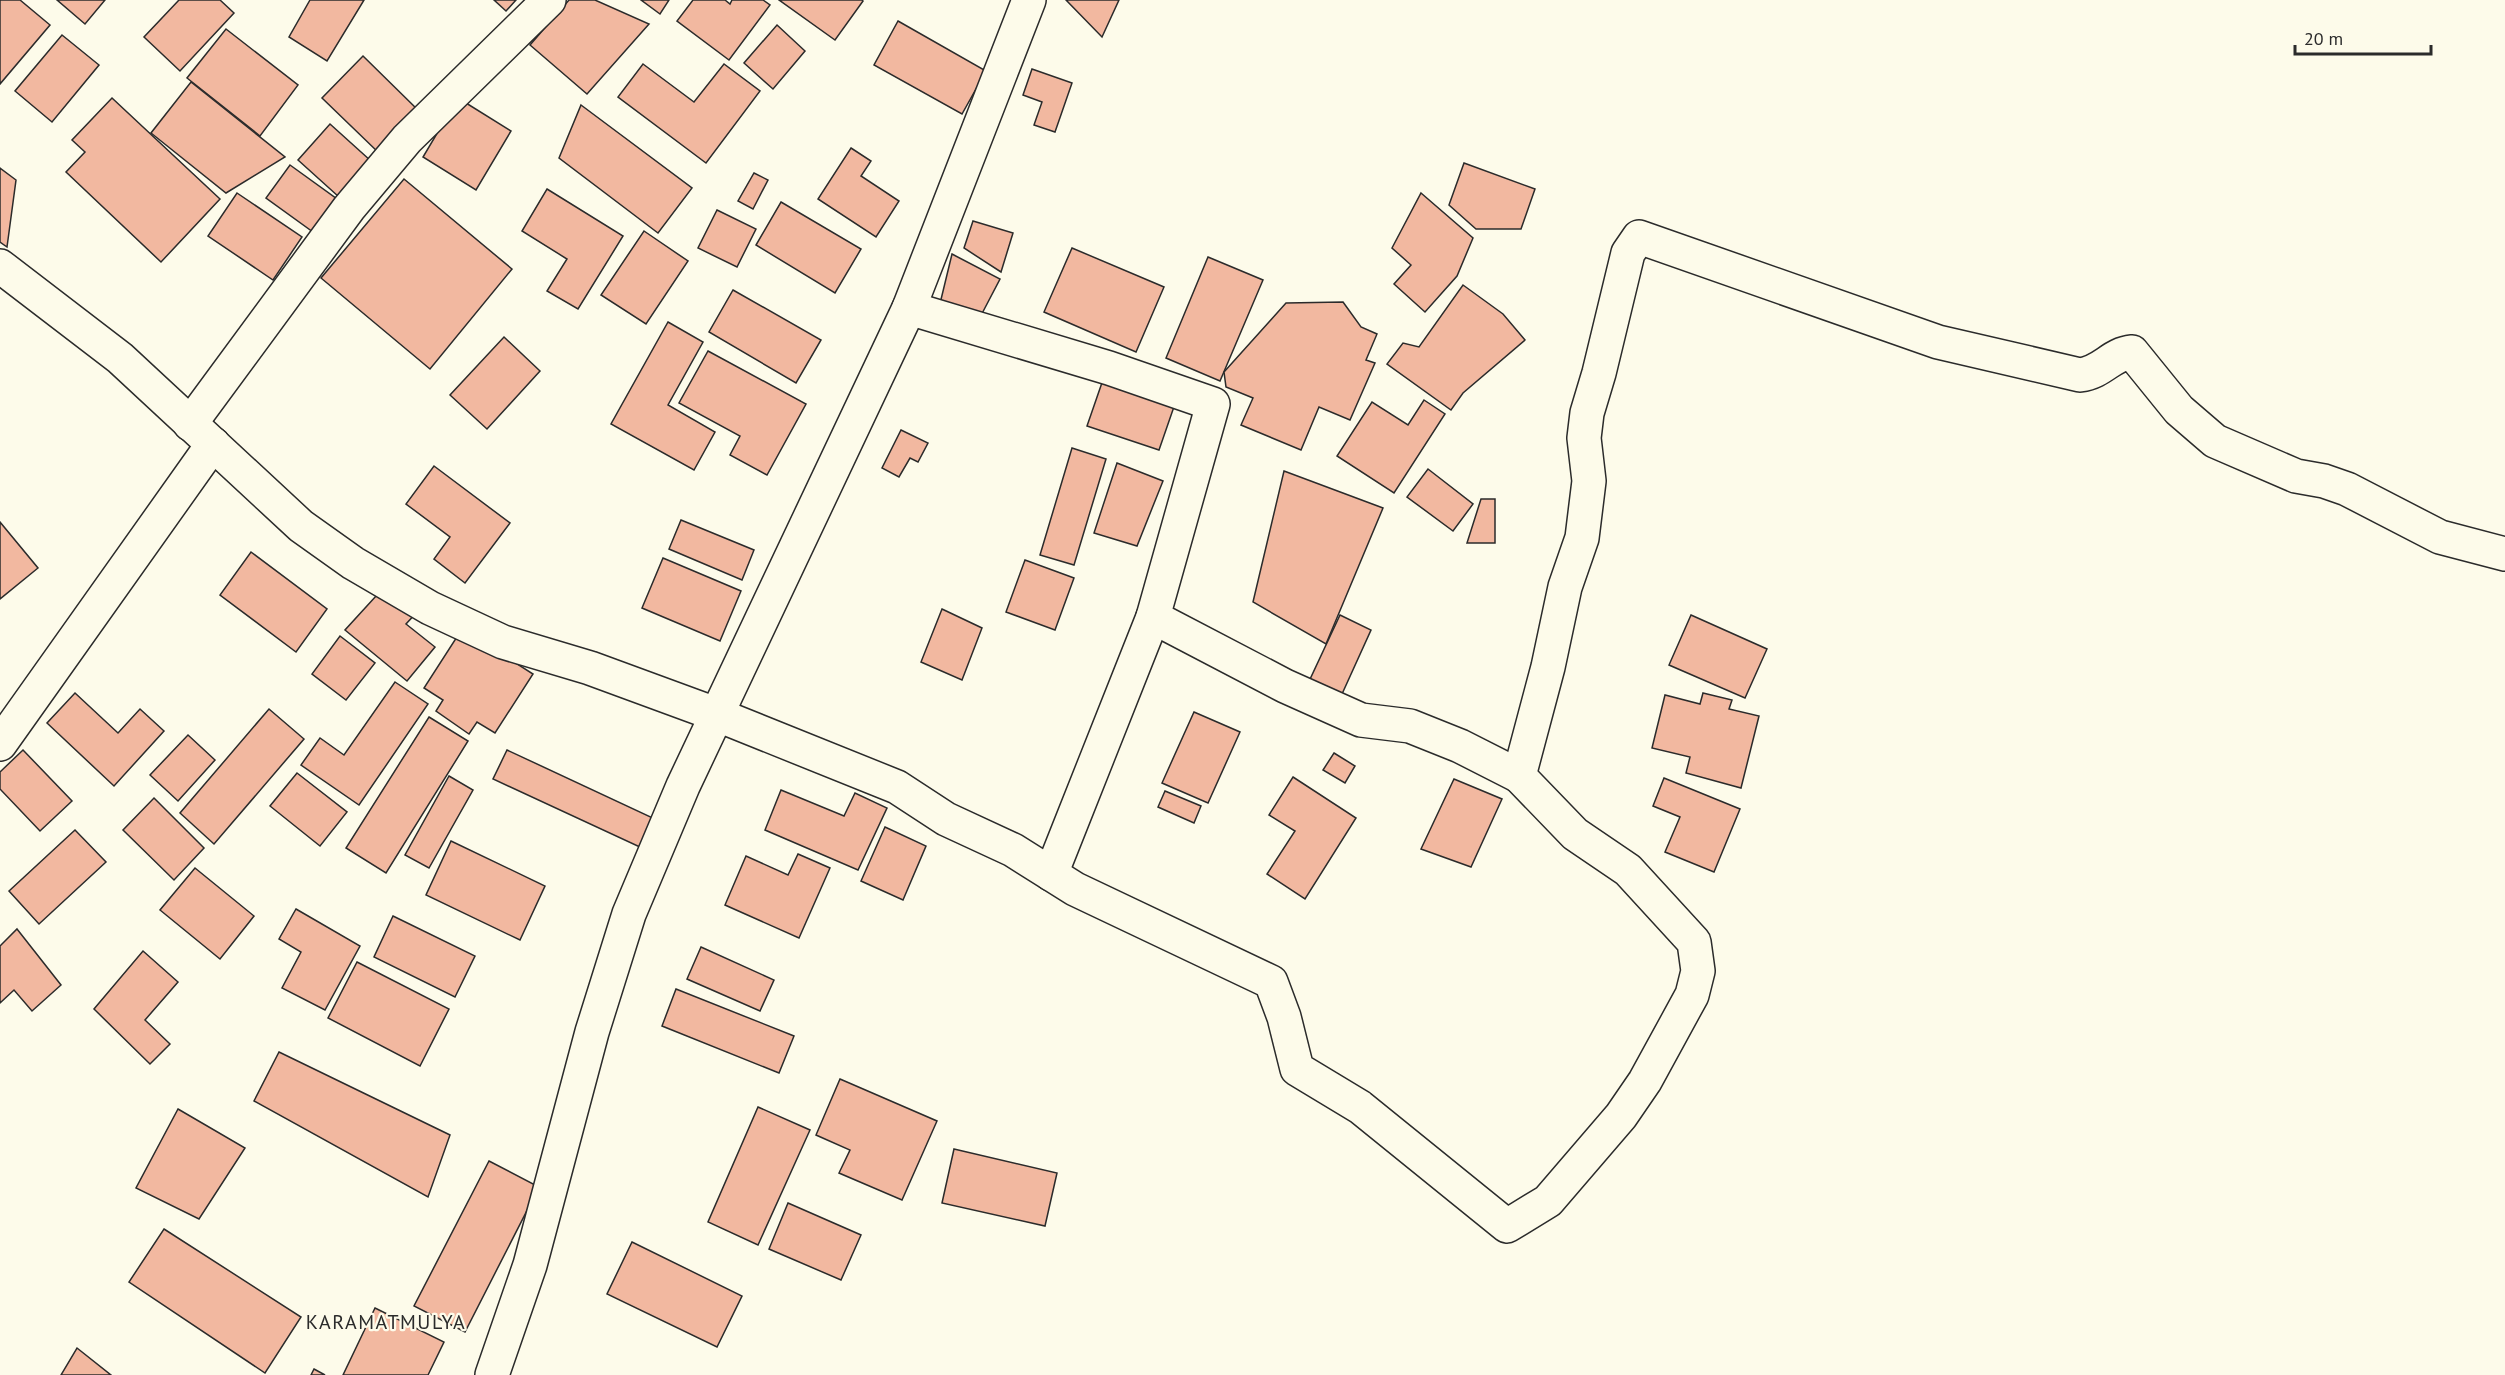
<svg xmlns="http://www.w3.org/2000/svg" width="2505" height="1375" font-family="'PT Sans',sans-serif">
	<rect width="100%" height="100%" fill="#fdfbea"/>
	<g fill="#f2b8a0" stroke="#2b2b2b" stroke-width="1.5">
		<path d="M0,0h20l30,25 -50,59z"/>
		<path d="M57,0h48l-20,24z"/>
		<path d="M179,0h41l14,13 -54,58 -36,-34z"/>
		<path d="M364,0l-37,61 -38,-24 21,-37z"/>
		<path d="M494,0h22l-10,11z"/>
		<path d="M569,0h26l54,24 -62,70 -57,-49z"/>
		<path d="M641,0h28l-9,14z"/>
		<path d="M693,0h32l5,4 2,-4h31l7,5 -41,55 -52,-39z"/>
		<path d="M779,0h83l1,1 -28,39z"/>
		<path d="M1066,0h53l-17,37z"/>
		<path d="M898,21l88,50 -24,43 -88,-49z"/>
		<path d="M777,25l28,26 -32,38 -29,-26z"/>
		<path d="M226,29l72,56 -38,51 -73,-58z"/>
		<path d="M62,35l37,30 -47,57 -37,-31z"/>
		<path d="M363,56l57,56 -40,42 -58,-56z"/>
		<path d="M643,64l51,38 30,-38 36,27 -54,72 -88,-66z"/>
		<path d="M1032,69l40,14 -17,49 -21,-7 8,-23 -19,-7z"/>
		<path d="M191,82l94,75 -59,36 -75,-60z"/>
		<path d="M112,98l108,101 -59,63 -95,-90 19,-20 -13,-12z"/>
		<path d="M458,98l53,33 -35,59 -53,-33z"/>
		<path d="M581,105l111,83 -34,45 -99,-75z"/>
		<path d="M330,124l41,37 -32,36 -41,-37z"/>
		<path d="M851,148l20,13 -10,15 38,25 -23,36 -58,-38z"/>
		<path d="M1464,163l71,26 -14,40h-45l-27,-24z"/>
		<path d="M290,165l47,34 -24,33 -47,-34z"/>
		<path d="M0,168l16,12 -9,67 -7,-5z"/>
		<path d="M754,173l14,7 -15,29 -15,-8z"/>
		<path d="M404,179l108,90 -82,100 -109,-91z"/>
		<path d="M547,189l76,47 -45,73 -31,-18 20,-32 -45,-28z"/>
		<path d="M237,193l65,44 -29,43 -65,-44z"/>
		<path d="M1421,193l52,45 -16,38 -32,36 -31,-28 17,-19 -19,-17z"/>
		<path d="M781,202l80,47 -26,44 -79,-48z"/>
		<path d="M717,210l39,19 -19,38 -39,-19z"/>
		<path d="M973,221l40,12 -12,39 -37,-24z"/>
		<path d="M644,231l44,30 -42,63 -45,-29z"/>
		<path d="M1072,248l92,39 -28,65 -92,-40z"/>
		<path d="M952,254l48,25 -24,46 -39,-9z"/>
		<path d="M1208,257l55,23 -43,101 -54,-23z"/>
		<path d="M1463,285l40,29 22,26 -62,53 -12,17 -64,-46 16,-21 16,4z"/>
		<path d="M733,290l88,50 -25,43 -87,-51z"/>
		<path d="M1343,302l18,25 16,7 -11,26 9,3 -25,57 -31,-13 -18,43 -60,-25 12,-27 -27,-11 -2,-15 62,-69z"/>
		<path d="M668,322l35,20 -35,63 47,27 -21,38 -83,-46z"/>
		<path d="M504,337l36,34 -53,58 -37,-34z"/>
		<path d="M708,351l98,53 -39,71 -37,-20 10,-19 -61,-33z"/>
		<path d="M1105,374l72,24 -18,52 -72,-24z"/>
		<path d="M1424,400l21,14 -51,79 -57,-37 35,-54 36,23z"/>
		<path d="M901,430l27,13 -10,19 -8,-4 -11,19 -17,-9z"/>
		<path d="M1072,448l34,11 -32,106 -34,-10z"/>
		<path d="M1117,463l46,18 -26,65 -43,-13z"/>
		<path d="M434,466l76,57 -45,60 -31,-24 16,-22 -44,-33z"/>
		<path d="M1428,469l45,35 -20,27 -46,-34z"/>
		<path d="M1284,471l99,37 -57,136 -73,-42z"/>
		<path d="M1481,499h14v44h-28z"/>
		<path d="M681,520l73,30 -12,30 -73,-31z"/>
		<path d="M0,522l38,46 -38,31z"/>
		<path d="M251,552l76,57 -31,43 -76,-57z"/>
		<path d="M663,558l78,33 -21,50 -78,-33z"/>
		<path d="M1025,560l49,18 -19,52 -49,-18z"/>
		<path d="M387,584l31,27 -12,13 29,23 -28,34 -62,-51z"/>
		<path d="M942,609l40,19 -20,52 -41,-18z"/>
		<path d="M1340,615l31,15 -34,75 -32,-15z"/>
		<path d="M1691,615l76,34 -22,49 -76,-33z"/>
		<path d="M462,629l71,45 -38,59 -18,-11 -8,12 -33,-23 7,-11 -19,-12z"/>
		<path d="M340,636l35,27 -29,37 -34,-26z"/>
		<path d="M395,682l33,22 -69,101 -58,-40 19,-27 24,17z"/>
		<path d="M75,693l43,40 22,-24 24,22 -50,55 -67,-63z"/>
		<path d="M1703,693l29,7 -3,9 30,7 -18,72 -55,-15 4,-16 -38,-9 13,-53 35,9z"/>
		<path d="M269,709l35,30 -90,105 -34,-31z"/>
		<path d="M1194,712l46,20 -32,71 -46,-20z"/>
		<path d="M429,717l39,24 -82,132 -40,-25z"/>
		<path d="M188,735l27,25 -37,41 -28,-26z"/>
		<path d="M23,750l49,51 -32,30 -40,-42v-17z"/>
		<path d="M507,750l148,69 -13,29 -149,-69z"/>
		<path d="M1334,753l21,13 -10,17 -22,-13z"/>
		<path d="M297,773l50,39 -27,34 -50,-40z"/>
		<path d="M449,776l24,14 -44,78 -24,-13z"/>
		<path d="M1293,777l63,41 -51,81 -38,-25 28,-43 -26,-16z"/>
		<path d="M1664,778l76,31 -26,63 -49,-20 15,-35 -27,-11z"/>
		<path d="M1454,779l48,20 -31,68 -50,-18z"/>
		<path d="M781,790l63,26 11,-23 32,15 -29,62 -93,-40z"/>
		<path d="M1165,791l36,15 -7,17 -36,-16z"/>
		<path d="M154,798l50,50 -30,32 -51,-50z"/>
		<path d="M885,827l41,19 -23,54 -42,-19z"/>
		<path d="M75,830l31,32 -67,62 -30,-33z"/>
		<path d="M451,841l94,45 -25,54 -94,-45z"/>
		<path d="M798,854l32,14 -31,70 -74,-33 21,-49 42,19z"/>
		<path d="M195,868l59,48 -34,43 -60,-49z"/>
		<path d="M296,909l64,37 -35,64 -43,-22 19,-36 -22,-13z"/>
		<path d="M393,916l82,40 -20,41 -81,-40z"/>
		<path d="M17,929l44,56 -29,26 -18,-21 -14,13v-57z"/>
		<path d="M701,947l73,33 -14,31 -73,-32z"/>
		<path d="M143,951l35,31 -33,38 25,24 -20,20 -56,-55z"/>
		<path d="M357,962l92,47 -29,57 -92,-48z"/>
		<path d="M676,989l118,47 -15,37 -117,-47z"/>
		<path d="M279,1052l171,83 -22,62 -174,-96z"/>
		<path d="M840,1079l97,42 -35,79 -63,-27 11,-23 -34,-15z"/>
		<path d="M758,1107l52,23 -52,115 -50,-23z"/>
		<path d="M178,1109l67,39 -46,71 -63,-31z"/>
		<path d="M954,1149l103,24 -12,53 -103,-23z"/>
		<path d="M489,1161l50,26 -74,145 -51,-26z"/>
		<path d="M788,1203l73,32 -20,45 -72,-31z"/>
		<path d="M164,1229l137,88 -36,56 -136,-91z"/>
		<path d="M632,1242l110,54 -25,51 -110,-53z"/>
		<path d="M375,1308l69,34 -16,33h-85z"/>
		<path d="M77,1348l34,27h-50z"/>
		<path d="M314,1369l11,6h-14z"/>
	</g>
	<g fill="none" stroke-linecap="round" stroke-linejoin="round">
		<g stroke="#2b2b2b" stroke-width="36">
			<g id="minor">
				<path d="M0,266l120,92 181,168 52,37 77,45 73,34 87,26 128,47 179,72 49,32 67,31 62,39 196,93 13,35 13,52 63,38 147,119 41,-25 73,-85 24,-35 47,-86 6,-24 -4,-29 -66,-72 -53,-36 -56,-58 29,-109 17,-80 17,-49 7,-57 -5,-43 3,-25 12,-40 29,-120 11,-16 299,105 142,33c23,-3 31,-21 52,-23l47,58 36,31 81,35 28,5 23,8 93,48 65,17"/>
				<path d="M909,308l200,60 104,36 -60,213 132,69 76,34 49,6 50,20 59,30"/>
				<path d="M190,424l159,-216 58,-69 142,-139"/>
				<path d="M0,744l213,-300"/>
				<path d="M1051,874l102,-257"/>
				<path d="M492,1375l38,-110 62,-233 37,-118 54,-128 226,-478 120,-308"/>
			</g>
		</g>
		<use href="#minor" stroke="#fdfbea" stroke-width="33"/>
	</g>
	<g text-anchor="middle" stroke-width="4.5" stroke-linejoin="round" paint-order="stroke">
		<g font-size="20" letter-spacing="1.5" fill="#2b2b2b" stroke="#fdfbea">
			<text x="386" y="1329">KARAMATMULYA</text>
		</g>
	</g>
	<path d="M2295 45v9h136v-9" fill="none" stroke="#2b2b2b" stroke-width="3"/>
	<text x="2304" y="45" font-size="18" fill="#2b2b2b" stroke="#fdfbea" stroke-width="4.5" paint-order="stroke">20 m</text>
</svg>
